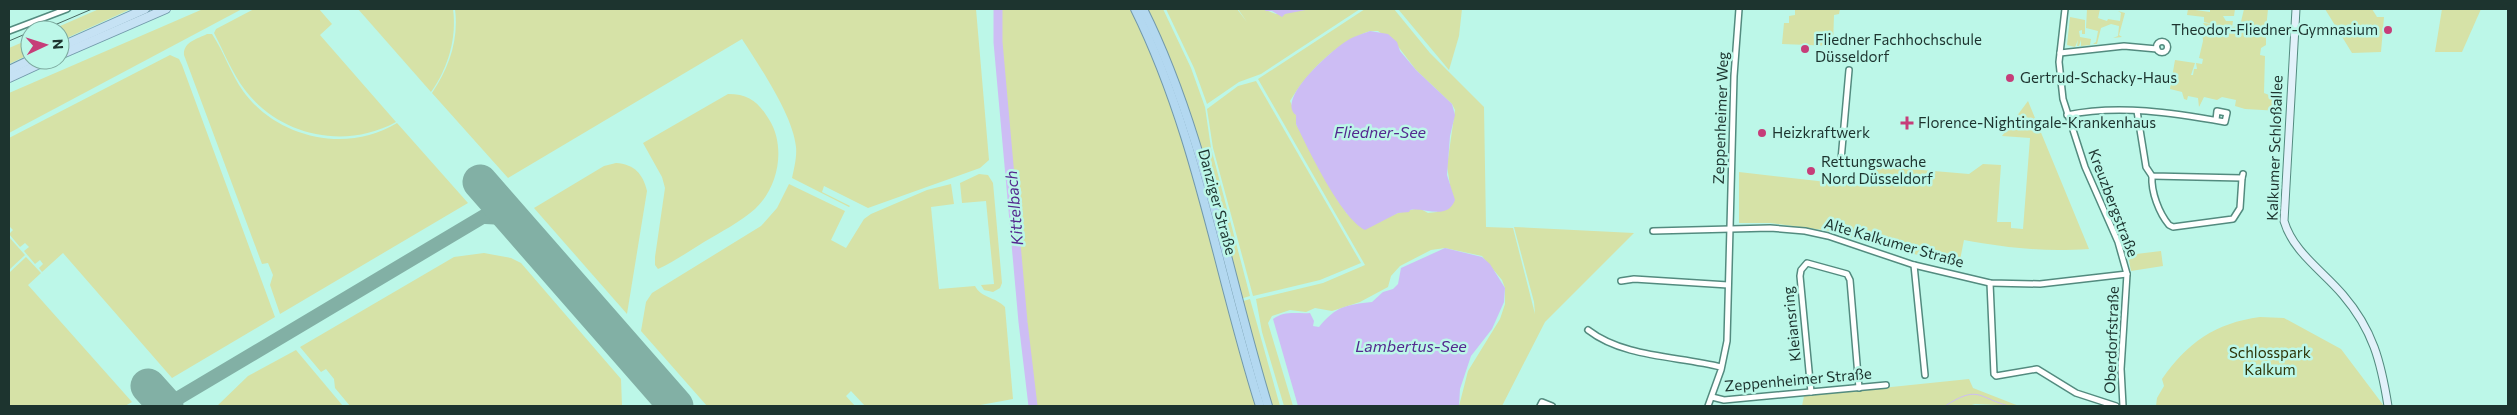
<svg xmlns="http://www.w3.org/2000/svg" width="2517" height="415" font-family="Commissioner,sans-serif">
	<rect width="100%" height="100%" fill="#bcf7e8"/>
	<g fill="#d6e2a7" fill-rule="evenodd">
		<path d="M99,9h32l-71,32v-11h-9z"/>
		<path d="M203,9h39l-233,124v-40z"/>
		<path d="M254,9h65l13,15 -12,11 76,87c-51,28 -116,14 -151,-32 -13,-17 -21,-38 -31,-57l2,-4z"/>
		<path d="M358,9h95c4,29 -5,59 -22,83z"/>
		<path d="M455,9h521l13,151 -9,8 -112,40 -44,-22 -2,6 28,14 -1,1 -57,-29c2,-9 5,-21 4,-31 -3,-32 -36,-80 -54,-108l-234,139 -76,-85c17,-25 27,-53 23,-84z"/>
		<path d="M999,9h132l35,81 17,53 73,263h-221l-36,-365z"/>
		<path d="M1147,9h16l28,59 14,39 6,41 39,148 -10,3c-26,-98 -48,-198 -93,-290z"/>
		<path d="M1166,9h71l10,13 -9,-13h25l13,5 35,-5h49l-99,65 -22,8 -32,22 -13,-36z"/>
		<path d="M1365,9h29l36,44 54,54 2,120 27,1 22,86 -1,-12 -20,-75 120,6 -89,89 -43,84h-43l9,-35 32,-52 5,-15v-16l-3,-8 -20,-24 -37,-8 -14,2 -31,16 -9,10 -3,11 -28,15 -28,9 -17,-3 -9,4 -16,-2 -18,6 -4,7 25,83h-9l-22,-74 -6,-33 67,-16 42,-18 -107,-186zM1370,31h8l19,14 19,25 36,34 3,6 -8,56 3,19 -13,27 -9,1 -9,-5 -21,5 -12,5 -39,-4 -51,-90v-9l-6,-14c18,-30 47,-59 80,-70z"/>
		<path d="M1398,9h64l-3,27 -10,34z"/>
		<path d="M1795,9h45l-1,5 -5,1 -1,31 -51,-2 2,-21h5v-7l6,-1z"/>
		<path d="M2087,9h13l-2,9 9,3 1,-2 12,2 1,-8 -3,-2 7,2 -6,22 3,2 -9,1 5,-2 1,-10 -8,-2 -10,4 -4,16h-4l3,-2 2,-11 -12,-3z"/>
		<path d="M2188,9l22,3v-3h25l-1,7h-11l3,5h7l-1,6 8,-1 4,-17h24l-2,20 -5,3v4l5,1v8l-5,3 -1,7 5,1 -1,37 5,2v2l11,1v13l-35,-2 -10,-3 1,-6 -14,-3 -5,3 -13,-3 -5,10 -1,-9 -10,-2 -1,4 -3,-1 -2,-7 -12,-3 5,-29 20,3 -4,12h2l1,-6h3l-1,-6 6,1 1,-5 -4,-1 4,-17 -1,-12 3,-3 -2,-3 10,1 -9,-2v-5l-17,-2z"/>
		<path d="M2325,9h47l5,8h7l-3,35 -29,1z"/>
		<path d="M2442,9h39l-19,43h-27z"/>
		<path d="M2070,17l15,3v14h-3v-4l-3,1 1,6 11,2 -1,6 -9,1v-6l-2,6h-2l1,-6 -3,7 -8,-2z"/>
		<path d="M207,34h5c12,18 19,40 31,57 34,47 104,63 154,32l71,80 -188,111 -10,-29 3,-10 -5,-12 -6,1 -78,-209c-1,-13 13,-16 23,-21z"/>
		<path d="M30,39v15l-21,10v-16z"/>
		<path d="M170,55l9,4 3,6 93,252 -103,61 -109,-125 -21,19 -3,-4 4,-4 -3,-4 -5,4 -11,-13 5,-4 -4,-4 -5,4 -11,-13 4,-4 -4,-4v-88z"/>
		<path d="M1256,81l105,182 -41,17 -67,16 -40,-148 -6,-39 31,-23z"/>
		<path d="M728,94c22,0 31,9 42,27 16,27 8,67 -15,88 -15,13 -34,23 -51,33 -15,9 -30,20 -46,27l-3,-4v-8l10,-69 -3,-11 -19,-34z"/>
		<path d="M2028,101l61,148c-47,3 -80,-1 -125,-9l-5,25 -94,-23 -34,-11 -61,-8h-31v-51l132,15 4,-21 94,8 14,-10 18,1 -4,57h14v6l12,1 7,-91 -28,-2z"/>
		<path d="M616,163c18,1 27,11 31,28l-20,123 -93,-106 70,-42z"/>
		<path d="M979,174l9,1 5,8 9,100 -2,5 -7,4 -9,-2 -3,-5 13,-1 -8,-83 -24,2 -2,-20z"/>
		<path d="M789,184l56,27 -14,29 15,8 18,-29 7,-5 56,-24 24,-6 3,20 -23,3 8,82 36,-3c6,12 21,11 30,21l8,92 -38,7h-110l-14,-15 -5,5 9,10h-148l-66,-75 5,-29 6,-9 109,-67 16,-18z"/>
		<path d="M9,237l16,18 -16,15z"/>
		<path d="M2161,251l2,15 -32,5 -3,-16z"/>
		<path d="M484,253l27,5 10,5 100,116 1,27h-272l-15,-18 -1,-9 -8,-10 -5,3 -21,-25 154,-90z"/>
		<path d="M26,257l15,16 -13,12 104,117 -7,4h-116v-133z"/>
		<path d="M1250,299l30,107h-10l-30,-104z"/>
		<path d="M2260,317l24,1 57,31 43,57h-228l1,-8 7,-12 -2,-7c25,-36 53,-56 98,-62z"/>
		<path d="M296,350l47,56h-126l31,-30z"/>
		<path d="M1969,379l4,9 46,18 -44,-2 -7,2h-166l2,-10z"/>
	</g>
	<g fill="#cdbdf4">
		<path d="M1263,9h48l-26,5 -3,3 -10,-6h-6z"/>
		<path d="M1370,31l18,3 9,8 3,9 16,19 36,34 3,11 -5,21 -3,39 8,25c-8,21 -30,7 -45,10l-1,2 -11,1 -33,17c-24,-12 -57,-81 -69,-106v-9c-20,-16 34,-63 49,-73 7,-5 17,-8 25,-11z"/>
		<path d="M1445,248l37,9 8,7 15,24 -1,14 -12,27 -21,27 -11,33 -1,17h-161l-25,-87c12,-9 24,-5 37,-6l4,8 -1,5 6,1c17,-21 27,-22 53,-25l11,-10 10,-3 5,-5 3,-16z"/>
	</g>
	<g fill="none" stroke-linecap="round" stroke-linejoin="round">
		<path stroke="#cdbdf4" stroke-width="1" d="M1945,406c34,-22 33,-8 64,0"/>
		<path stroke="#cdbdf4" stroke-width="9" d="M998,9v33l25,280 10,84"/>
		<g stroke="#82b0a5" stroke-width="14">
			<path d="M485,217l20,1 15,10"/>
			<path d="M165,406l336,-200"/>
		</g>
		<g stroke="#82b0a5" stroke-width="35">
			<path d="M480,182l196,224"/>
			<path d="M148,386l18,20"/>
		</g>
		<g stroke="#538b7f" stroke-width="8">
			<g id="minor">
				<path d="M2065,9l-6,53 4,37 22,68 33,75 9,32 -6,95 2,37"/>
				<path d="M9,31l58,-22"/>
				<circle cx="2162" cy="47" r="5.5"/>
				<path d="M2060,53l64,-7 33,3"/>
				<path d="M2137,111l9,56 6,9 90,2 1,-4"/>
				<path d="M2067,115c52,-11 107,-2 158,7l2,-9 -10,-2 -1,9"/>
				<path d="M1841,160l8,-90"/>
				<path d="M2152,176c-1,16 7,37 17,49l4,2 60,-8 7,-11 2,-30"/>
				<path d="M1653,231l117,-3 35,3 23,5 86,29 76,18 50,1 87,-10"/>
				<path d="M1914,265l11,110"/>
				<path d="M1621,281l13,-2 94,6"/>
				<path d="M1990,283l4,91 2,2 41,-7 39,24 40,13"/>
				<path d="M1588,330c36,28 91,26 133,37"/>
				<path d="M1811,392l-11,-116 1,-6 6,-7 40,11 3,6 9,108"/>
				<path d="M1712,397l12,3 162,-15"/>
				<path d="M1540,406l2,-4 10,4"/>
				<path d="M1708,406l13,-36 6,-29 7,-265 5,-67"/>
			</g>
		</g>
		<g stroke="#538b7f" stroke-width="9">
			<path id="secondary" d="M2296,9l-12,212c9,31 39,50 59,74 30,35 38,67 45,111"/>
		</g>
		<g stroke="#7299aa" stroke-width="10">
			<g id="primary">
				<path d="M60,47l85,-38"/>
				<path d="M60,55l106,-46"/>
				<path d="M9,70l21,-10"/>
				<path d="M9,78l39,-18"/>
			</g>
		</g>
		<g stroke="#7299aa" stroke-width="10">
			<g id="trunk">
				<path d="M1135,9c62,125 83,265 125,397"/>
				<path d="M1143,9c61,122 85,267 125,397"/>
			</g>
		</g>
		<use href="#minor" stroke="#fff" stroke-width="5"/>
		<use href="#secondary" stroke="#e2f1fa" stroke-width="7"/>
		<use href="#primary" stroke="#c6e2f4" stroke-width="8"/>
		<use href="#trunk" stroke="#b3d8f0" stroke-width="8"/>
		<g stroke="#496a62" stroke-width="1">
			<path d="M43,30l49,-21"/>
			<path d="M9,41l21,-9"/>
		</g>
	</g>
	<g fill="#c63d79" stroke="#bcf7e8" stroke-width="2">
		<circle cx="2388" cy="30" r="5"/>
		<circle cx="1805" cy="49" r="5"/>
		<circle cx="2010" cy="78" r="5"/>
		<path d="M1904.5 115.5h5v5h5v5h-5v5h-5v-5h-5v-5h5z"/>
		<circle cx="1762" cy="133" r="5"/>
		<circle cx="1811" cy="171" r="5"/>
	</g>
	<g text-anchor="middle" stroke-width="5" stroke-linejoin="round" paint-order="stroke">
		<g font-size="15" fill="#1d342f" stroke="#bcf7e8" text-anchor="start">
			<text x="2378" y="35" text-anchor="end">Theodor-Fliedner-Gymnasium</text>
			<text x="1815" y="45">Fliedner Fachhochschule<tspan x="1815" dy="17">Düsseldorf</tspan></text>
			<text x="2020" y="83">Gertrud-Schacky-Haus</text>
			<text x="1918" y="128">Florence-Nightingale-Krankenhaus</text>
			<text x="1772" y="138">Heizkraftwerk</text>
			<text x="1821" y="167">Rettungswache<tspan x="1821" dy="17">Nord Düsseldorf</tspan></text>
		</g>
		<g font-size="15" fill="#1d342f" stroke="#bcf7e8">
			<text transform="translate(1721 118) rotate(-88)" y="5">Zeppenheimer Weg</text>
			<text transform="translate(2275 148) rotate(-88)" y="5">Kalkumer Schloßallee</text>
			<text transform="translate(1217 202) rotate(75)" y="5">Danziger Straße</text>
			<text transform="translate(2113 203) rotate(69)" y="5">Kreuzbergstraße</text>
			<text transform="translate(1894 243) rotate(16)" y="5">Alte Kalkumer Straße</text>
			<text transform="translate(1792 324) rotate(-96)" y="5">Kleiansring</text>
			<text transform="translate(2112 340) rotate(-88)" y="5">Oberdorfstraße</text>
			<text transform="translate(1798 380) rotate(-5)" y="5">Zeppenheimer Straße</text>
		</g>
		<g font-size="15" fill="#2d3408" stroke="#bcf7e8">
			<text x="2270" y="358">Schlosspark<tspan x="2270" dy="17">Kalkum</tspan></text>
		</g>
		<g font-size="16" font-style="italic" fill="#54298f" stroke="#bcf7e8">
			<text x="1380" y="138">Fliedner-See</text>
			<text transform="translate(1014 208) rotate(-95)" y="6">Kittelbach</text>
			<text x="1411" y="352">Lambertus-See</text>
		</g>
	</g>
	<rect width="2517" height="415" fill="none" stroke="#1d342f" stroke-width="20"/>
	<g transform="translate(45 45) rotate(86)"><circle r="24" fill="#bcf7e8" stroke="#7ca99e"/>
	<path d="M0-4L9 19L0 12L-9 19Z" fill="#c63d79"/>
	<text y="-8" font-size="14" font-weight="bold" text-anchor="middle" fill="#1d342f">N</text>
	</g>
</svg>
